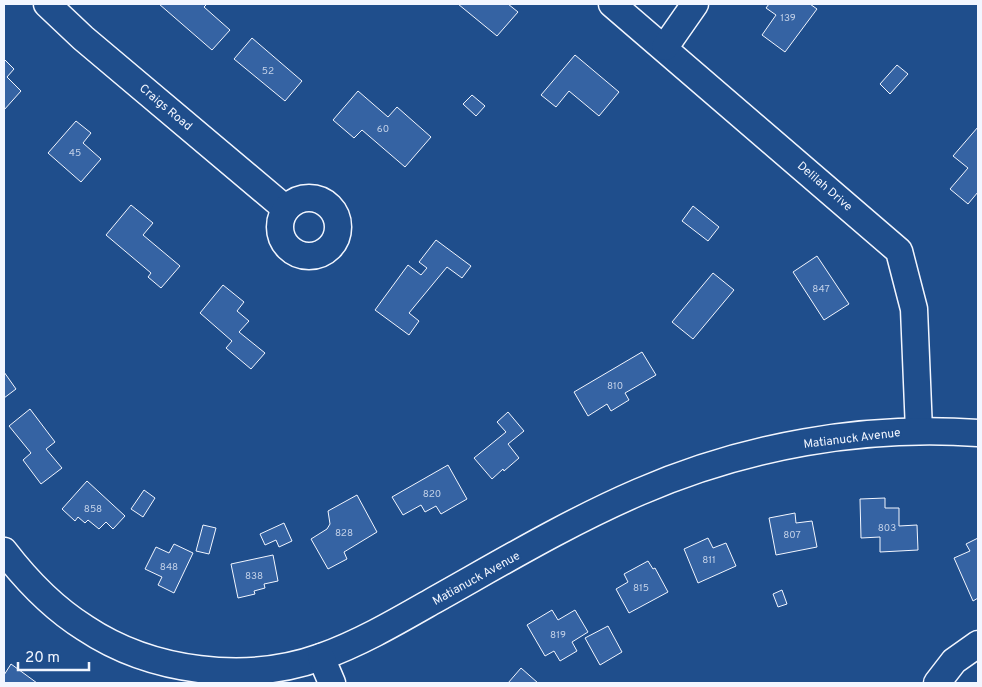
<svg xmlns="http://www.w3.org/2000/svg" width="982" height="687" font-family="Overpass,sans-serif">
	<rect width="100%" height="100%" fill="#1f4e8c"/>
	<g fill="#3563a3" stroke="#f2f6ff">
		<path d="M159,4h48l-3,3 26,23 -18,20z"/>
		<path d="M458,4h50l10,8 -21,24z"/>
		<path d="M769,4h41l7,5 -32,43 -23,-17 14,-20 -10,-7z"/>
		<path d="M252,38l50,43 -17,20 -51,-42z"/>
		<path d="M575,55l44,37 -20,24 -30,-25 -13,16 -15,-12z"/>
		<path d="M4,59l10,10 -7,8 14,14 -17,19z"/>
		<path d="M897,65l11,9 -18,20 -10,-10z"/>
		<path d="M358,91l30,26 9,-10 34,30 -26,30 -43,-37 -8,8 -21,-18z"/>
		<path d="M472,95l13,11 -9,10 -13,-12z"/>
		<path d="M76,121l15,12 -8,10 18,16 -20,23 -33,-29z"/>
		<path d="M978,127v65l-10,12 -18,-15 18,-21 -15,-12z"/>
		<path d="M131,205l22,18 -10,12 37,31 -19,22 -13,-11 3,-4 -45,-38z"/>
		<path d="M693,206l26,21 -11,14 -26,-20z"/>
		<path d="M436,240l35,26 -9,12 -15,-11 -38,46 10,8 -10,14 -34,-25 33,-45 13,10 6,-7 -8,-6z"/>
		<path d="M817,256l32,48 -25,16 -31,-48z"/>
		<path d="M713,273l21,17 -41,49 -21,-17z"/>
		<path d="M223,285l21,17 -7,9 12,10 -10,11 26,21 -14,16 -25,-21 6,-7 -32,-28z"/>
		<path d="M642,352l14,23 -31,18 4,7 -18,11 -4,-7 -19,12 -14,-24z"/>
		<path d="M4,372l12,17 -12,9z"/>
		<path d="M30,409l25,33 -9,7 16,19 -21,16 -18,-24 8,-7 -22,-27z"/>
		<path d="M508,412l16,19 -16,13 11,14 -15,13 -1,-2 -11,10 -18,-21 32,-26 -9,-10z"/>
		<path d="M448,465l19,34 -26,15 -5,-8 -11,6 -4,-7 -18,10 -11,-18z"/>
		<path d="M87,481l38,35 -12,13 -7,-7 -7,7 -11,-9 -3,3 -7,-6 -3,4 -13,-12z"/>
		<path d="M144,490l11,8 -12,19 -12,-8z"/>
		<path d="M357,495l20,37 -33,20 3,7 -19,10 -17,-30 16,-10 3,-5 -2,-13z"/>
		<path d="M885,498v10h14v18l18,-1 1,25 -38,2v-15l-19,1 -1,-39z"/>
		<path d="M795,513l1,10 16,-2 5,26 -41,8 -7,-37z"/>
		<path d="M284,523l8,18 -13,6 -3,-7 -11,5 -5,-11z"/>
		<path d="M203,525l13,3 -7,26 -13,-3z"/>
		<path d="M708,538l5,10 13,-5 10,23 -38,17 -14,-34z"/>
		<path d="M978,538v60l-5,3 -19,-43 16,-7 -4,-7z"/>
		<path d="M174,544l19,9 -19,40 -16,-8 4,-8 -17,-8 11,-22 13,6z"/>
		<path d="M273,555l5,26 -14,3 1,4 -11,3 1,3 -17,4 -7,-34z"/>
		<path d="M648,561l5,8 2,-1 13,24 -39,21 -13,-24 12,-7 -4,-8z"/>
		<path d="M782,590l5,14 -9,3 -5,-13z"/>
		<path d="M552,610l6,10 17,-10 13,22 -16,10 5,9 -17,10 -6,-10 -9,5 -18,-31z"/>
		<path d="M608,626l14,26 -22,13 -15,-27z"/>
		<path d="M11,664l26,19h-33v-8z"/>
		<path d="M521,668l17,15h-30z"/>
	</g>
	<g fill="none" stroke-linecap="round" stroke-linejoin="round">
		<g stroke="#f2f6ff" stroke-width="29">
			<g id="minor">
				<path d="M47,4l36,34 203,171"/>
				<path d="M612,4l287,247 15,58 5,122"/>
				<path d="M665,47l30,-43"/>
				<circle cx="309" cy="227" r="29"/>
				<path d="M4,551c23,30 49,57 81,77 66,44 161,56 236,29 39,-14 75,-35 110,-55 68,-38 136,-79 208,-110 106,-46 224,-67 339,-59"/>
				<path d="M321,657l11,26"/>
				<path d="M937,683l17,-22 24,-17"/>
			</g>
		</g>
		<use href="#minor" stroke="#1f4e8c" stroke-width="26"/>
	</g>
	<g text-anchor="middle" stroke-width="4" stroke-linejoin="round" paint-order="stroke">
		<g font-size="10" fill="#c3d1e8">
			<text x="788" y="21">139</text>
			<text x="268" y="74">52</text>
			<text x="383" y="132">60</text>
			<text x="75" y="156">45</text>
			<text x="821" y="292">847</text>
			<text x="615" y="389">810</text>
			<text x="432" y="497">820</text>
			<text x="93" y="512">858</text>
			<text x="887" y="531">803</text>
			<text x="344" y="536">828</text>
			<text x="792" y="538">807</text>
			<text x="709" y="563">811</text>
			<text x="169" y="570">848</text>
			<text x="254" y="579">838</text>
			<text x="641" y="591">815</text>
			<text x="558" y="638">819</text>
		</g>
		<g font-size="12" fill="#f2f6ff" stroke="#1f4e8c">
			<text transform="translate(166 107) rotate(40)" y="4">Craigs Road</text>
			<text transform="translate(825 186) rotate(41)" y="4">Delilah Drive</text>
			<text transform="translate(852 438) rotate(-7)" y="4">Matianuck Avenue</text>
			<text transform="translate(476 578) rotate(-29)" y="4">Matianuck Avenue</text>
		</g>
	</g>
	<rect width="982" height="687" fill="none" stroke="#f2f6ff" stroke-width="10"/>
	<path d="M18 662v8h71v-8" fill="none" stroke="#f2f6ff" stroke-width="2.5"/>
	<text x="25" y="662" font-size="15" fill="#f2f6ff" stroke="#1f4e8c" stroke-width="4" paint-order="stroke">20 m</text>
</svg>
